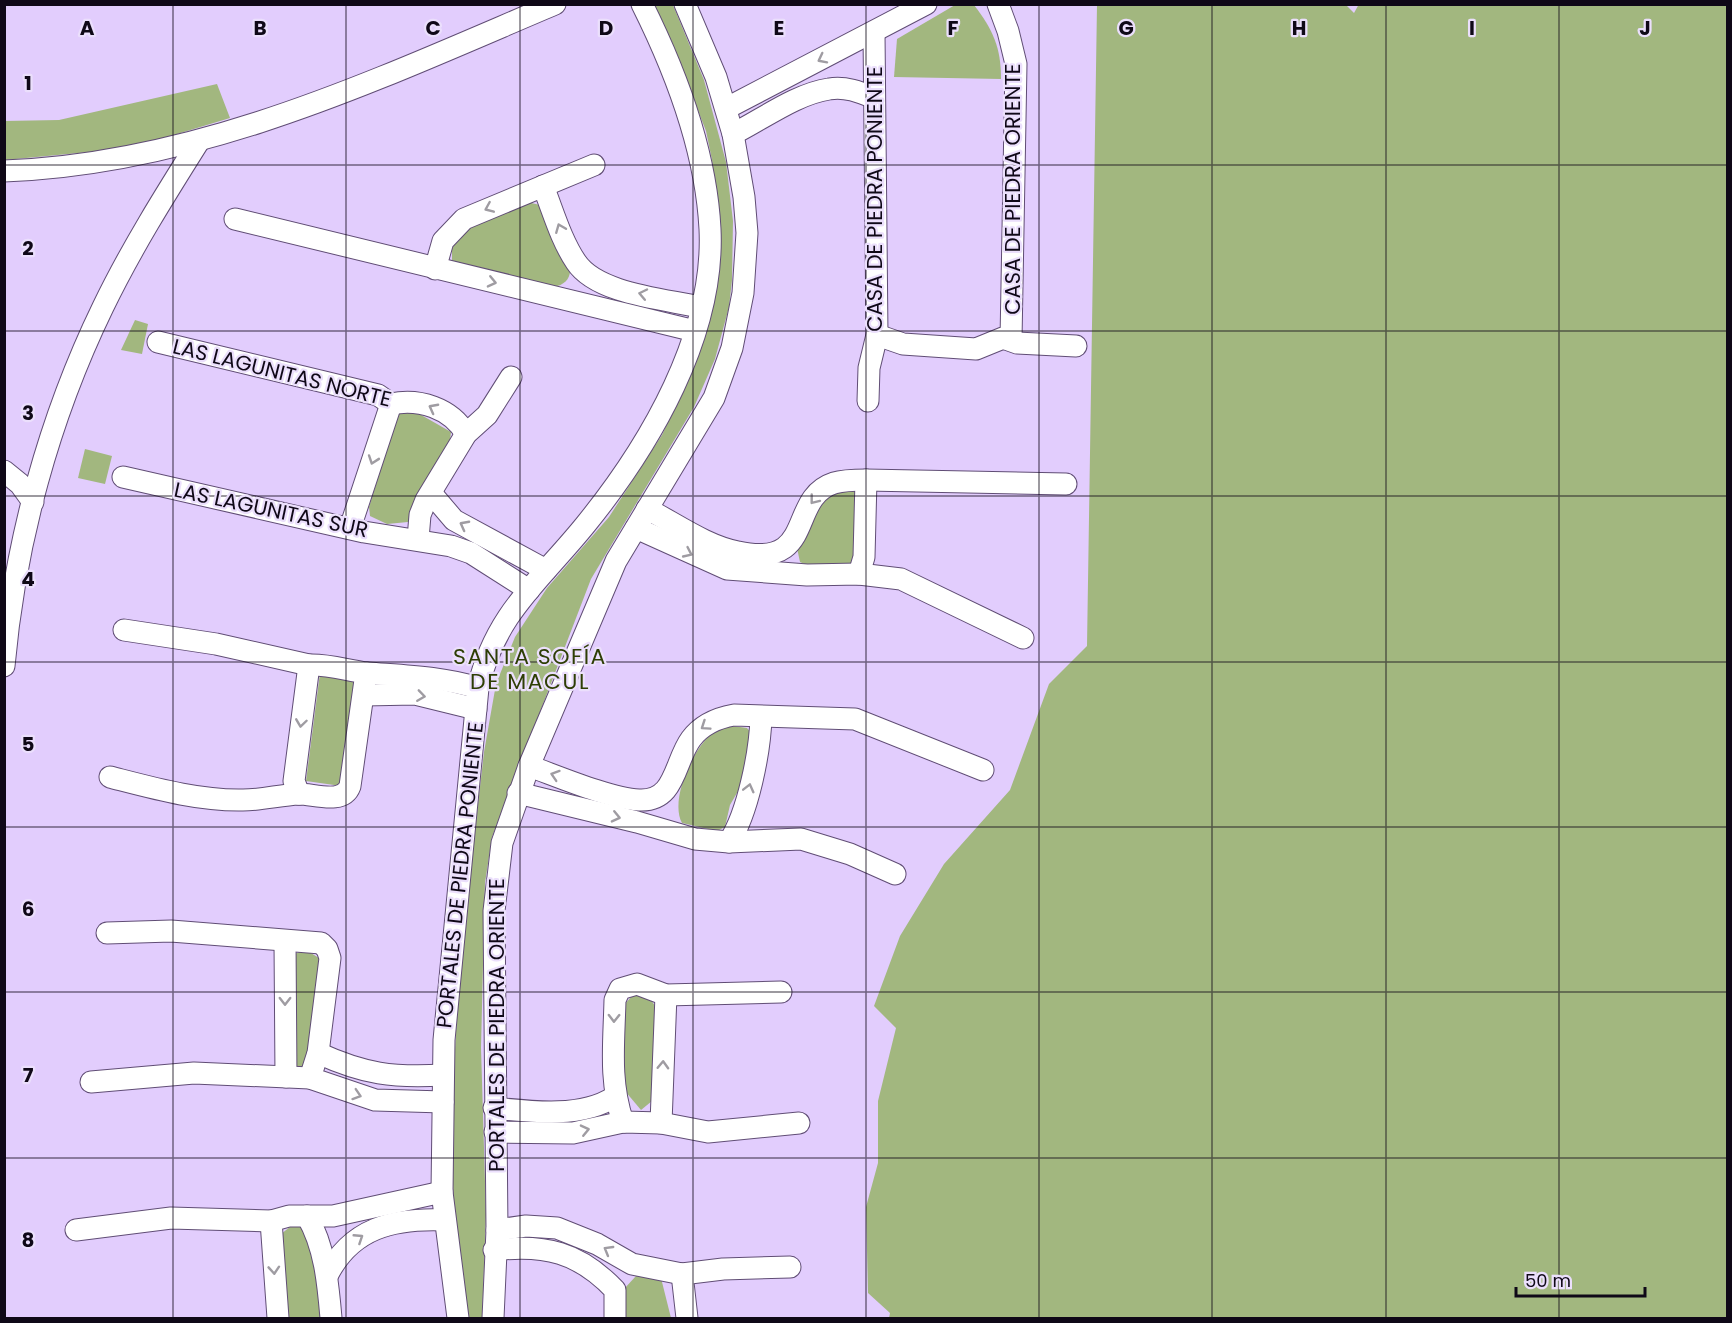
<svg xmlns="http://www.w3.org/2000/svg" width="1732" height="1323" font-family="Poppins,sans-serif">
	<rect width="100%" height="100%" fill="#e2cdfd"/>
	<g fill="#a2b77f">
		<path d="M651,5h22l31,75 22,82 7,59 -1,59 -3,27 -14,52 -21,48 -103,172 -99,258 -7,46 -4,165 5,167 -4,103h-18l-9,-79 -3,-83 3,-107 5,-88 24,-209 12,-68 19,-47 32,-49 62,-71 53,-82 28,-60 11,-31 14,-154 -3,-30 -6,-29 -28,-72z"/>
		<path d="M955,5h19c19,25 27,42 27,74l-107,-2 3,-38z"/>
		<path d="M1346,5l8,8 5,-9 368,1v1313h-838l1,-5 -22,-20 -2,-86 12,-44v-62l18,-73 -22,-22 26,-70 44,-72 66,-74 39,-106 38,-38 10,-641z"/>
		<path d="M217,84l13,34 -99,30 -126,12 -1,-39 55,-1z"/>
		<path d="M527,202l13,3 30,63c1,11 -6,17 -16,19l-102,-26v-15l17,-20z"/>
		<path d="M135,320l13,4 -6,30 -21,-4z"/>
		<path d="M416,412l35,20 -2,18 -41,72 -21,2 -17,-8 -1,-9 29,-94z"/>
		<path d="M85,449l27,7 -7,28 -27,-6z"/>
		<path d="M840,489l18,1 1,60 -10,16 -34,3 -15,-7 -3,-14 27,-51z"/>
		<path d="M320,673l36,5 -15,108 -35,-5z"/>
		<path d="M733,726l14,2 5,6 -11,52 -11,19 -5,22 -8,4 -35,-8c-13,-23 12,-78 33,-92 5,-4 13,-4 18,-5z"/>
		<path d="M306,950l13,8 -10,94 -5,17h-11l1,-115z"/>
		<path d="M648,995l7,11 -3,95 -11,9 -16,-19 -2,-85 9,-10z"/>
		<path d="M295,1223l13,7 16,88h-40l-3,-84z"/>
		<path d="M636,1276l25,2 10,40h-48l1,-29z"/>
	</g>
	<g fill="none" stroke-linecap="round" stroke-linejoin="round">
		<g stroke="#604d75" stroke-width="23">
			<g id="street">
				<path d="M998,4l10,27 8,33 -5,276"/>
				<path d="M727,108l199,-104"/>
				<path d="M733,134c30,-15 63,-40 96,-45 16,-3 31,3 45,9"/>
				<path d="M4,171c196,-7 374,-92 551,-167"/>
				<path d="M543,186c10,25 18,54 33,76 21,32 89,37 124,45"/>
				<path d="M235,219l460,112"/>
				<path d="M435,269l8,-28 21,-22 130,-54"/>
				<path d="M877,335l26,9 73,5 27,-11 14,5 59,3"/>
				<path d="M158,342l220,53 13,9c28,-6 60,4 75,30"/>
				<path d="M868,401l1,-33 8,-33 -3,-302"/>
				<path d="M4,471l16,13 13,18"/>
				<path d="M123,477l241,55 87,14 20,7 58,37"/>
				<path d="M431,493l23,27 92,50"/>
				<path d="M647,509c28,14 59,37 91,43 79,17 49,-54 96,-69 10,-3 21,-3 32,-3l200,4"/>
				<path d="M350,528l41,-124"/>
				<path d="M636,528l91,41 80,6 52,-1 42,5 122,59"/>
				<path d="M418,539l2,-24 6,-15 40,-66 21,-19 24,-38"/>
				<path d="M859,574l5,-17 2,-77"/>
				<path d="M124,630l92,14 93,21c21,-1 39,6 59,8 38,3 74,4 110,15"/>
				<path d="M4,666c11,-123 45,-248 99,-359 28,-58 62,-112 96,-166"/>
				<path d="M364,695l51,-1 61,15"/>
				<path d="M529,766c28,10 82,33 110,34 37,2 35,-38 52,-61 11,-15 26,-21 43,-24l121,4 128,51"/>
				<path d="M110,777c43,11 89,24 133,23 19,0 37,-5 56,-6 15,0 44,11 51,-8l16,-113"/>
				<path d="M518,793l119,29 58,17 34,3 72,-3 49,15 45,20"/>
				<path d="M299,794l-5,-13 15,-116"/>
				<path d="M729,842c19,-29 31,-90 32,-125"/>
				<path d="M107,933l64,-2 150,12 6,6 3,9 -12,95 -8,25"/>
				<path d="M285,942l1,135"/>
				<path d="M318,1053c46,21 75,25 125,22"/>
				<path d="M91,1082l103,-9 116,5 65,22 68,2"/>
				<path d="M494,1108c38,4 88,10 120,-11"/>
				<path d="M623,1122c-14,-41 -9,-79 -8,-122l5,-11 17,-5 29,11 115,-3"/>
				<path d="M661,1123l5,-128"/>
				<path d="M495,1132l78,1 50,-11 38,1 47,9 91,-9"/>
				<path d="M307,1216c18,31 21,67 24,102"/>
				<path d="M271,1221l7,97"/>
				<path d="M76,1230l95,-12 100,3 18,-5h44l109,-24"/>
				<path d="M497,1230l29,-4 31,2 40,16 35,20 50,10 41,-5 67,-2"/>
				<path d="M494,1250c51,-6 85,2 121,40v28"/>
				<path d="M682,1274l5,44"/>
				<path d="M327,1276c24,-48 66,-58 117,-56"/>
				<path d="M458,1318l-16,-126 2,-152 34,-352c17,-75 63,-108 108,-164 64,-79 129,-189 124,-295 -4,-78 -33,-155 -68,-225"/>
				<path d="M493,1318l4,-88 -3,-319 8,-68 27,-77 87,-205 98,-163 18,-50 11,-55 4,-60 -3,-36 -11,-63 -17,-57 -31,-73"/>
			</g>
		</g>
		<use href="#street" stroke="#fff" stroke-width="21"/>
	</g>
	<defs><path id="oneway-chevron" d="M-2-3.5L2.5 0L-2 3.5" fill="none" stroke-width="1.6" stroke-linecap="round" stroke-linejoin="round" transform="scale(1.5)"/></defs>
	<g stroke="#9f9ca2">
		<use href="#oneway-chevron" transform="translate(822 59) rotate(153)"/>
		<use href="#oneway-chevron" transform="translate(489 208) rotate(157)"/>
		<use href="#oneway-chevron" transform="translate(560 228) rotate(-112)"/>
		<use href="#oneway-chevron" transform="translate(492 282) rotate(13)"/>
		<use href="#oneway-chevron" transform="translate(643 294) rotate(-168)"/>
		<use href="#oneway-chevron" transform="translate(433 408) rotate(-152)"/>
		<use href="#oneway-chevron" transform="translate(373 460) rotate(109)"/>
		<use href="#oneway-chevron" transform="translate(814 500) rotate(128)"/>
		<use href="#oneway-chevron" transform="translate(464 525) rotate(-152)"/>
		<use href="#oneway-chevron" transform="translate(688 553) rotate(25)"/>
		<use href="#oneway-chevron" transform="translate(421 696) rotate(8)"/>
		<use href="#oneway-chevron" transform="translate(301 723) rotate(98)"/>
		<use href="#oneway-chevron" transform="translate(705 726) rotate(146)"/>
		<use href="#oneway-chevron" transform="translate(555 775) rotate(-162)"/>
		<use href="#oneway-chevron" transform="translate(749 788) rotate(-76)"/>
		<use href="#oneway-chevron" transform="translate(616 817) rotate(13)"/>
		<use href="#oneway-chevron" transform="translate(285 1001) rotate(90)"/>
		<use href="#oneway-chevron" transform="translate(614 1018) rotate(91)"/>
		<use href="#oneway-chevron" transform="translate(663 1065) rotate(-88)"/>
		<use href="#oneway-chevron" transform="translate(357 1095) rotate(18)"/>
		<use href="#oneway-chevron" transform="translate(585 1130) rotate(-13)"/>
		<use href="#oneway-chevron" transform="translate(359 1238) rotate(-33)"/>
		<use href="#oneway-chevron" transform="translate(608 1250) rotate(-150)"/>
		<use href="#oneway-chevron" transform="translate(274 1270) rotate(86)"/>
	</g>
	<path fill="none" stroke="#0f0817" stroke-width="1.5" stroke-opacity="0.55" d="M173,4v1314M346,4v1314M520,4v1314M693,4v1314M866,4v1314M1039,4v1314M1212,4v1314M1386,4v1314M1559,4v1314M4,165h1724M4,331h1724M4,496h1724M4,662h1724M4,827h1724M4,992h1724M4,1158h1724"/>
	<g text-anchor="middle" stroke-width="4.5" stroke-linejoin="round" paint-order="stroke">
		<g font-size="21" fill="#0f0817" stroke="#ebdffc">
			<text transform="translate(1013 189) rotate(-90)" y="7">CASA DE PIEDRA ORIENTE</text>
			<text transform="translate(875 199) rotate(-90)" y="7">CASA DE PIEDRA PONIENTE</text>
			<text transform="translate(282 373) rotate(14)" y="7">LAS LAGUNITAS NORTE</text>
			<text transform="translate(271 510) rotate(12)" y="7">LAS LAGUNITAS SUR</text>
			<text transform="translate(460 875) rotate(-84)" y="7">PORTALES DE PIEDRA PONIENTE</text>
			<text transform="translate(497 1025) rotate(-90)" y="7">PORTALES DE PIEDRA ORIENTE</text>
		</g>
		<g font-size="22" letter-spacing="1.5" fill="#2e3e05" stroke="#ebdffc">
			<text x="530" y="664">SANTA SOFÍA<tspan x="530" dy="25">DE MACUL</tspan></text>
		</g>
	</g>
	<g font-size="20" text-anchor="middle" font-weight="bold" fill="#0f0817" stroke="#ebdffc" stroke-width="4.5" stroke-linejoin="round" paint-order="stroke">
		<text x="87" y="35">A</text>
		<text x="260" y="35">B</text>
		<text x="433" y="35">C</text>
		<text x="606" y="35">D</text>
		<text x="779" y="35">E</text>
		<text x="953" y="35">F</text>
		<text x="1126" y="35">G</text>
		<text x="1299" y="35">H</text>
		<text x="1472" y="35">I</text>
		<text x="1645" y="35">J</text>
		<text x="28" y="90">1</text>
		<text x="28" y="255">2</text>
		<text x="28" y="420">3</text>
		<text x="28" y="586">4</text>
		<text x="28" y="751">5</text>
		<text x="28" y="916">6</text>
		<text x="28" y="1082">7</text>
		<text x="28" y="1247">8</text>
	</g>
	<rect width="1732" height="1323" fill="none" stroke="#0f0817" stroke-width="12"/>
	<path d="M1516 1287v9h129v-9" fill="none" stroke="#0f0817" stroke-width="3"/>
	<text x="1525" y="1287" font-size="18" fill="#0f0817" stroke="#ebdffc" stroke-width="4.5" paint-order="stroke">50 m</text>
</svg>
